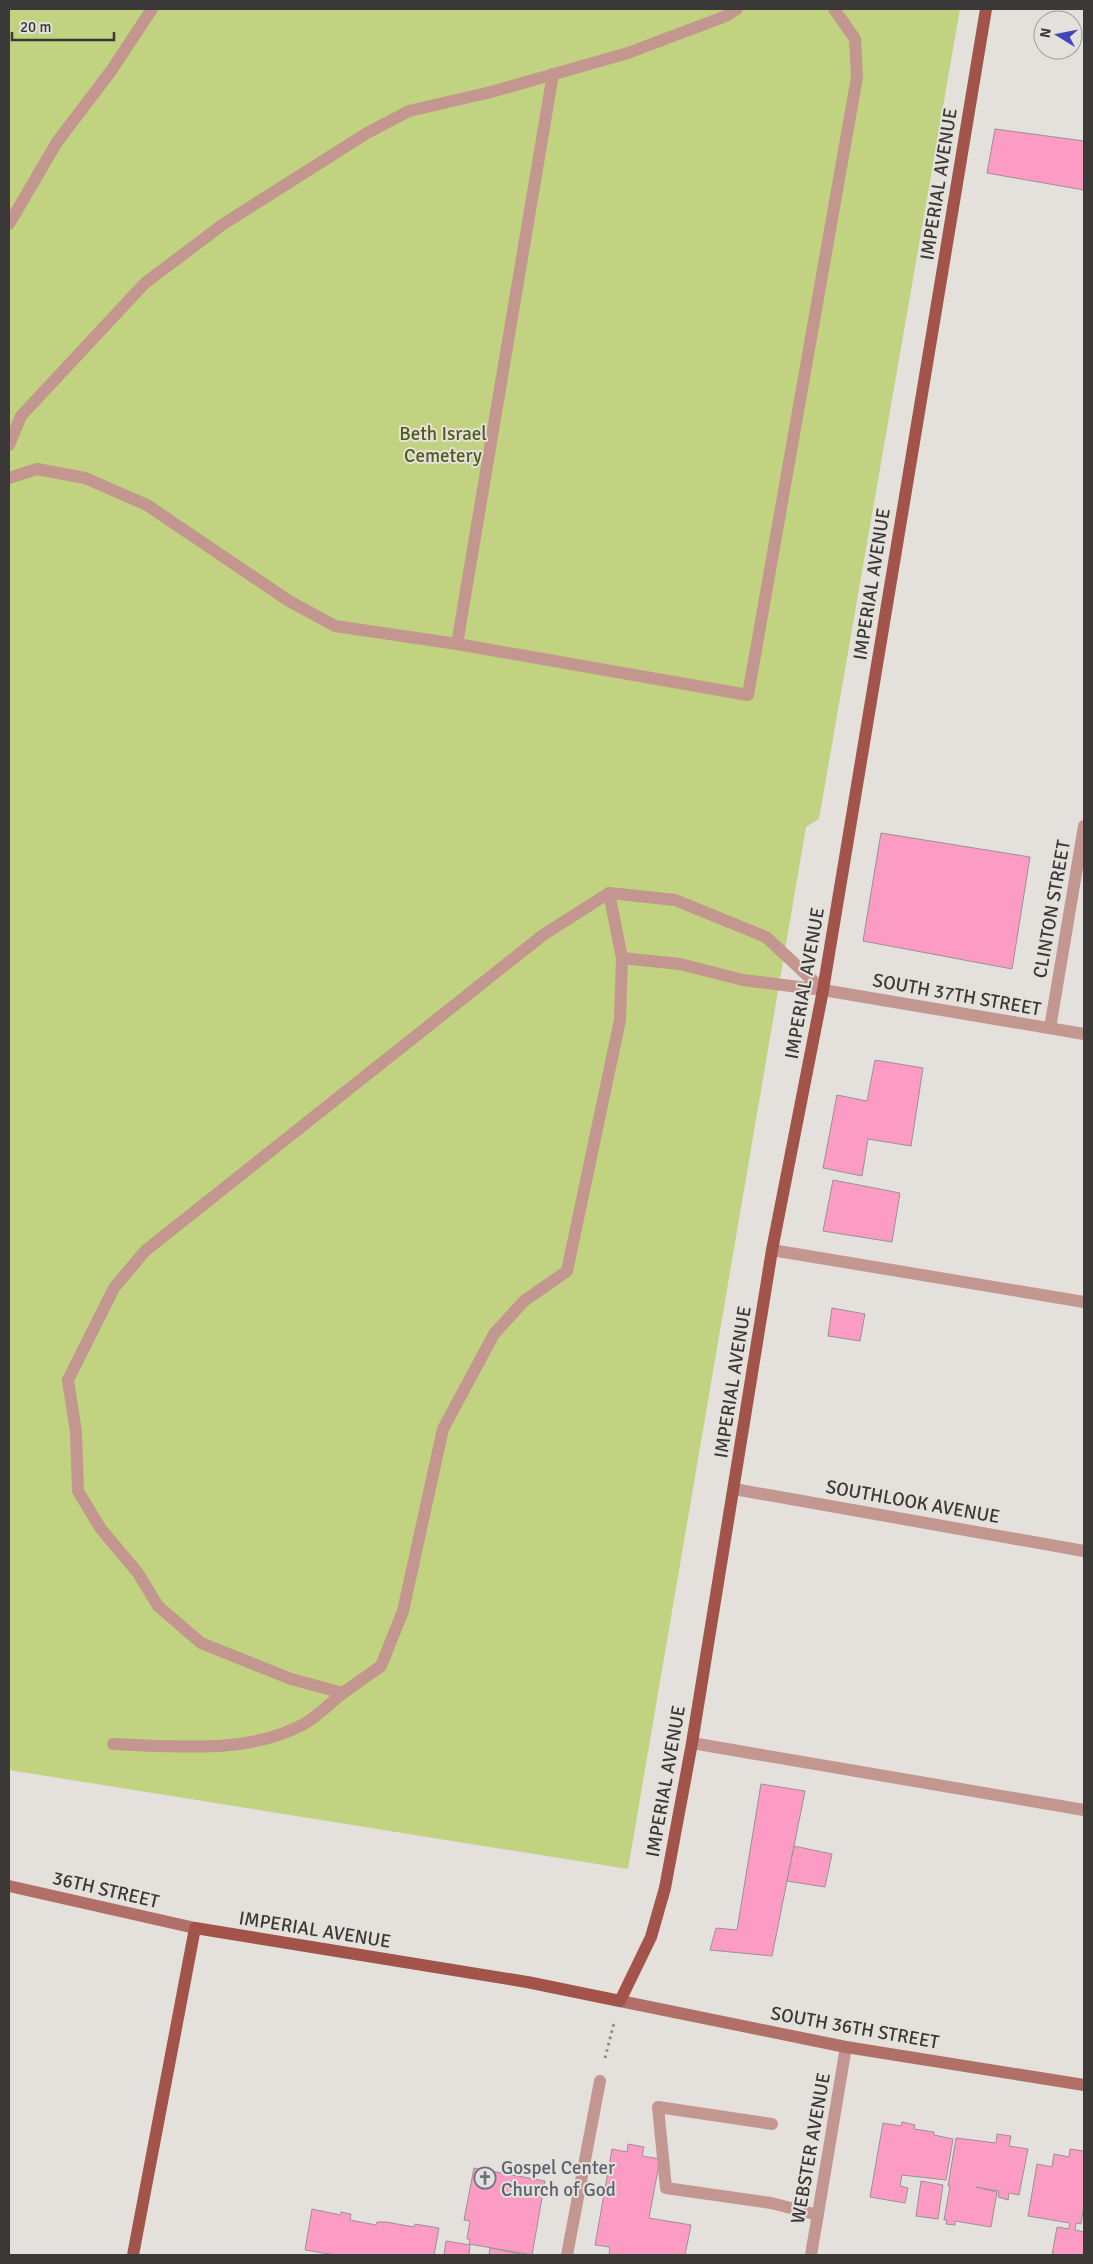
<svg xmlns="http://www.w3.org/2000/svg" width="1093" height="2264" font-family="Signika,sans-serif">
	<rect width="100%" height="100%" fill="#e4e0db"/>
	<path fill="#c1d280" d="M9,9h951l-141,810 -13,8 -178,1042 -619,-99z"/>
	<g fill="#fc9bc3" stroke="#999294">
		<path d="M995,129l89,12v49l-97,-17z"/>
		<path d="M881,833l149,24 -18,112 -149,-28z"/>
		<path d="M875,1060l48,8 -12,78 -43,-7 -6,37 -39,-8 14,-73 30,6z"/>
		<path d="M833,1180l67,13 -8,49 -69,-11z"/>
		<path d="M832,1308l33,6 -5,27 -32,-5z"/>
		<path d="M761,1784l44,7 -33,165 -62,-6 6,-22 21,2z"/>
		<path d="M794,1846l38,8 -7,33 -38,-6z"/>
		<path d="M902,2122l13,3 -1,4 20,3v3l19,4 -7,41 -44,-5 -2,11 8,2 -3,15 -35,-6 13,-74 18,3z"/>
		<path d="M997,2134l14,2 -2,10 19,3 -9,46 -10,-2 -1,7 -10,-3 1,-6 -23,-4 21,5 -6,35 -36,-6v4l-9,-1 1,-4h-3l6,-34h-2l8,-48 40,5z"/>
		<path d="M628,2144l16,3 -2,9 18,3 -11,59 42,7 -6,30h-76l1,-8 -15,-2 17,-96 15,3z"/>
		<path d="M1070,2149l14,2v54l-3,19 -5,-1 -1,7 9,2v23h-32l5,-28 12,2 1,-6 -42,-7 9,-52 15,3 2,-13 15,3z"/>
		<path d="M474,2168l71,13 -13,74 -63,-11 1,-5h-3l3,-18 -6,-1z"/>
		<path d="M921,2181l22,4 -5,34 -22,-3z"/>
		<path d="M312,2209l29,6v-3l10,2 -1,6 26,5 1,-3h9l28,5 1,-3 24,4 -5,27h-99l-30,-5z"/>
		<path d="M446,2241l24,4 -1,10h-25z"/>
		<path d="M490,2248l35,7h-36z"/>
	</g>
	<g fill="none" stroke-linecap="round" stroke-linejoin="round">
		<path stroke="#8f8d89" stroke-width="3" stroke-dasharray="2.5 4" stroke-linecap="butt" d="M605,2058l9,-35"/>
		<g stroke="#c3968f" stroke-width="12">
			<path d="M9,224l48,-82 54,-71 41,-62"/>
			<path d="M9,445l12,-29 124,-133 77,-58 145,-92 42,-22 82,-19 137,-39 98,-37 11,-7"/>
			<path d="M9,478l28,-9 48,9 62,27 142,96 46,25 122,18 291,51 109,-618 -2,-38 -21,-30"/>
			<path d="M457,644l96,-570"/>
			<path d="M609,893l13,65 -2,62 -53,251 -43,30 -30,33 -51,95 -40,182 -22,55 -38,27 -52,-14 -90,-36 -43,-37 -20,-33 -37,-44 -23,-38 -2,-59 -8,-52 46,-92 31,-37 398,-316 66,-42 66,7 91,37 57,53"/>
			<path d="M622,958l58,6 63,16 80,10"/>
			<path d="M772,1250l312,52"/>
			<path d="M692,1743l392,67"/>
			<path d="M113,1744c62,2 134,11 191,-20 14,-8 26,-21 39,-31"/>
			<path d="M772,2124l-114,-17 8,81 105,15 47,12"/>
		</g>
		<g stroke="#c3968f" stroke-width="12">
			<path d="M823,990l261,44"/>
			<path d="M1050,1028l34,-202"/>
			<path d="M734,1489l350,62"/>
			<path d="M567,2255l33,-174"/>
			<path d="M811,2255l35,-208"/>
		</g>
		<g stroke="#b17067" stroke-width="12">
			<path d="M9,1886l186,42"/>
			<path d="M620,2001l226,46 238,38"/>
		</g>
		<path stroke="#a2544b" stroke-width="12" d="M133,2255l62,-327 332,54 93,19 31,-64 14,-49 27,-145 80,-493 51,-260 163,-981"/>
	</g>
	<defs>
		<g id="church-ring" transform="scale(1.125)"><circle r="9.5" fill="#e4e0db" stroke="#6b7280" stroke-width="1.5"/><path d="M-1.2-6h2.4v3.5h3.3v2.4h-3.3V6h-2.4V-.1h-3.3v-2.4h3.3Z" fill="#6b7280"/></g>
	</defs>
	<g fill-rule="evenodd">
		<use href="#church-ring" x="485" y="2178"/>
	</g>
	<g text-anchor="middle" stroke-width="4" stroke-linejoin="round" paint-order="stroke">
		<g font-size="19" fill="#3a3937" stroke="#e4e0db">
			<text transform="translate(938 184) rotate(-81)" y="7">IMPERIAL AVENUE</text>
			<text transform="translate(871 584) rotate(-81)" y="7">IMPERIAL AVENUE</text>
			<text transform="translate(1051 909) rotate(-80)" y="7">CLINTON STREET</text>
			<text transform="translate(804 983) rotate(-80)" y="7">IMPERIAL AVENUE</text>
			<text transform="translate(957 994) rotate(10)" y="7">SOUTH 37TH STREET</text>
			<text transform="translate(732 1382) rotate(-81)" y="7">IMPERIAL AVENUE</text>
			<text transform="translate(913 1501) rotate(10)" y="7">SOUTHLOOK AVENUE</text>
			<text transform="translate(665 1781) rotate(-80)" y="7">IMPERIAL AVENUE</text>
			<text transform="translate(106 1889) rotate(13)" y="7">36TH STREET</text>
			<text transform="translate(315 1929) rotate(9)" y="7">IMPERIAL AVENUE</text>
			<text transform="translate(855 2027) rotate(10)" y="7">SOUTH 36TH STREET</text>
			<text transform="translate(810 2148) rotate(-80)" y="7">WEBSTER AVENUE</text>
		</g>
		<g font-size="19" fill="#515c17" stroke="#e4e0db">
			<text x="443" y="440">Beth Israel<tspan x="443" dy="22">Cemetery</tspan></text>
		</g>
		<g font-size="19" fill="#5b616d" stroke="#e4e0db" text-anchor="start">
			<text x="501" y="2174">Gospel Center<tspan x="501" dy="22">Church of God</tspan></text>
		</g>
	</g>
	<rect width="1093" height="2264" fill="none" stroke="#3a3937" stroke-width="20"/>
	<g transform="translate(1058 35) rotate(280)"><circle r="24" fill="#e4e0db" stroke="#a09d99"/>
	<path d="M0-4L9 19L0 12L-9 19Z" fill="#4444ba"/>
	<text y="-8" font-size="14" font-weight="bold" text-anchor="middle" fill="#3a3937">N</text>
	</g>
	<path d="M12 32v8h102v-8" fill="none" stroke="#3a3937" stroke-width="2.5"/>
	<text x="20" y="32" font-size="15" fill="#3a3937" stroke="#e4e0db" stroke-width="4" paint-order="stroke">20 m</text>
</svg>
